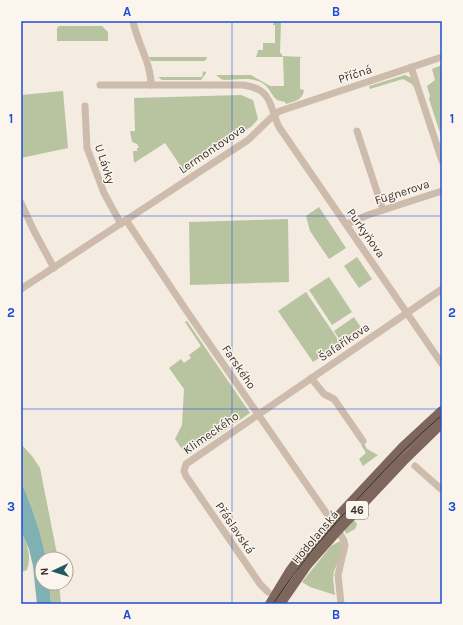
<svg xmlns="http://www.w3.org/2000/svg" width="463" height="625" font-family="Karla,sans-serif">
	<rect width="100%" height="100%" fill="#f4ebe1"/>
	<g fill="#b8c4a0">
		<path d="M274,21h7l-1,32 2,1v2l20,1 -2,1v31l4,1c-1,10 -9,11 -18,14l-1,-2 -8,-2c-5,-4 -7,-11 -12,-15 -10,-9 -28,-5 -41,-5l-3,-1 -5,-4h35l19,11h14l-1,-29h-27v-1l1,-1 1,-5h5v-7h12v-18h-2z"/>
		<path d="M59,26h43l6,6v9h-51v-13z"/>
		<path d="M149,57h58l-1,3 -2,1h-53z"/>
		<path d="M442,65v74l-13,-40 1,-3 -3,-10 8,-6 -3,-11z"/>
		<path d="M205,71l1,2 -5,7h-39l-4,-3h44l1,-5z"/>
		<path d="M405,75l7,3 2,10 -2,-4 -9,-5 -33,10 -1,-3z"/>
		<path d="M63,91l5,57 -47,10v-63z"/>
		<path d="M241,95l12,5 5,19 -6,7 -68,45 -19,-28 -31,20 -1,-12h4v-3h2l-2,-4 -5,-2 -2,-11h5l-1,-33z"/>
		<path d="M319,207l27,41 -17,11 -19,-28 -4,-15z"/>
		<path d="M288,219l1,63 -99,3 -1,-63z"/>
		<path d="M357,257l15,22 -13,9 -15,-22z"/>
		<path d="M329,277l23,35 -20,13 -23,-35z"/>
		<path d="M306,292l35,52 -28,18 -35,-51z"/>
		<path d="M354,317l8,12 -20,14 -8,-12z"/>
		<path d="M187,321l63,92 -63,43 -12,-17 7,-14 2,-36 -15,-21 12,-9 3,4 7,-5 -2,-3 12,-9 -16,-24z"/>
		<path d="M364,443l3,6 11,6 -15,11 -4,-7 7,-6 -5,-8z"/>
		<path d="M21,444l11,12 8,12 18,91h-12l-4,-18 -7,-24 -14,-35z"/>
		<path d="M352,517l5,7 -2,5 -9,5 -2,-6z"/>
		<path d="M21,531c6,13 11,24 6,39l-6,2z"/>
		<path d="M340,541l2,4 -3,15 -5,11 -1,7 2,17 -25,-8 -8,-5 29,-36z"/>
		<path d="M49,583h10l2,21h-10z"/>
	</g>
	<path fill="#7fb0b2" d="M21,482c11,25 20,50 25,77h-4v24h7l2,21h-14l-4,-38 -4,-17 -8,-18z"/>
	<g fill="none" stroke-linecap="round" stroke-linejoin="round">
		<g stroke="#cdbbac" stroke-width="7">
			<path d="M133,21c4,22 18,41 18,64"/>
			<path d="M411,67l31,94"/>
			<path d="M100,85h143c30,4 26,21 36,42l163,237"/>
			<path d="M85,106l2,42 17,45 17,31"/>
			<path d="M357,131l26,79"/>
			<path d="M21,203l13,28 20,37"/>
			<path d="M126,220l60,90 152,220 6,11 1,4 -7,30 3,29"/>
			<path d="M347,224l21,-9 74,-24"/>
			<path d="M21,289l227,-149 27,-26 5,-3 162,-54"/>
			<path d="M311,378l13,16 10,5 29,42"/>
			<path d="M415,466l27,24"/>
			<path d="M268,592l-8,-8 -74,-108 -2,-5 2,-7 256,-175"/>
		</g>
		<g stroke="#7d675c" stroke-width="10">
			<path d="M270,604l20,-33 12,-16 101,-108 39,-36"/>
			<path d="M280,604l27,-39 31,-35 65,-69 39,-38"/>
		</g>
		<path stroke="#3b302b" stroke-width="1" d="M273,604c27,-41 59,-78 93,-114 24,-26 49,-52 76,-75"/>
	</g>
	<path fill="none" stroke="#1d4ed8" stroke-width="1" stroke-opacity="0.55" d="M232,21v583M21,216h421M21,409h421"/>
	<g text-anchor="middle" stroke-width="3" stroke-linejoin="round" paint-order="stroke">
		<rect fill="#fbf5ee" stroke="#756b66" stroke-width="1" x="346" y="501" width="22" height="18" rx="3"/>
		<g font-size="11" font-weight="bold" fill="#3b302b">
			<text x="357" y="514">46</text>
		</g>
		<g font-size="12" fill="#3b302b" stroke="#fbf5ee">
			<text transform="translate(355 74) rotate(-18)" y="4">Příčná</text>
			<text transform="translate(212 149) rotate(-34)" y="4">Lermontovova</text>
			<text transform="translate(105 164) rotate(72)" y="4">U Lávky</text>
			<text transform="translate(402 192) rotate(-18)" y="4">Fügnerova</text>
			<text transform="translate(366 233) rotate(55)" y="4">Purkyňova</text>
			<text transform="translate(344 342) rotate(-34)" y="4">Šafaříkova</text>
			<text transform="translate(239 367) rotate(56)" y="4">Farského</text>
			<text transform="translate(211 433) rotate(-35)" y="4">Klimeckého</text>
			<text transform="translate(235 528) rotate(56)" y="4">Přáslavská</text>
			<text transform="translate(315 537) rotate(-50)" y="4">Hodolanská</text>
		</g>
	</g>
	<rect width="463" height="625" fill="none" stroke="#fbf5ee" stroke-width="44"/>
	<g transform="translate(54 571) rotate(266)"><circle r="19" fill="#fbf5ee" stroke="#aea6a0"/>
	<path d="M0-3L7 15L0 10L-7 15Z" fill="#1f5a5e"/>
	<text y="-6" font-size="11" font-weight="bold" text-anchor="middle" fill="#3b302b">N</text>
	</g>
	<rect x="22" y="22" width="419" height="581" fill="none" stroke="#1d4ed8" stroke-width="1.5"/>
	<g font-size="13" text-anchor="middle" font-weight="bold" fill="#1d4ed8">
		<text x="127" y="16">A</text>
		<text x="336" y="16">B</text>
		<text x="11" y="123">1</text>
		<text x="452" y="123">1</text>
		<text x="11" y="317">2</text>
		<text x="452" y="317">2</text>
		<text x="11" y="511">3</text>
		<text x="452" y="511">3</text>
		<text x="127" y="619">A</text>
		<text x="336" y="619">B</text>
	</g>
</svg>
